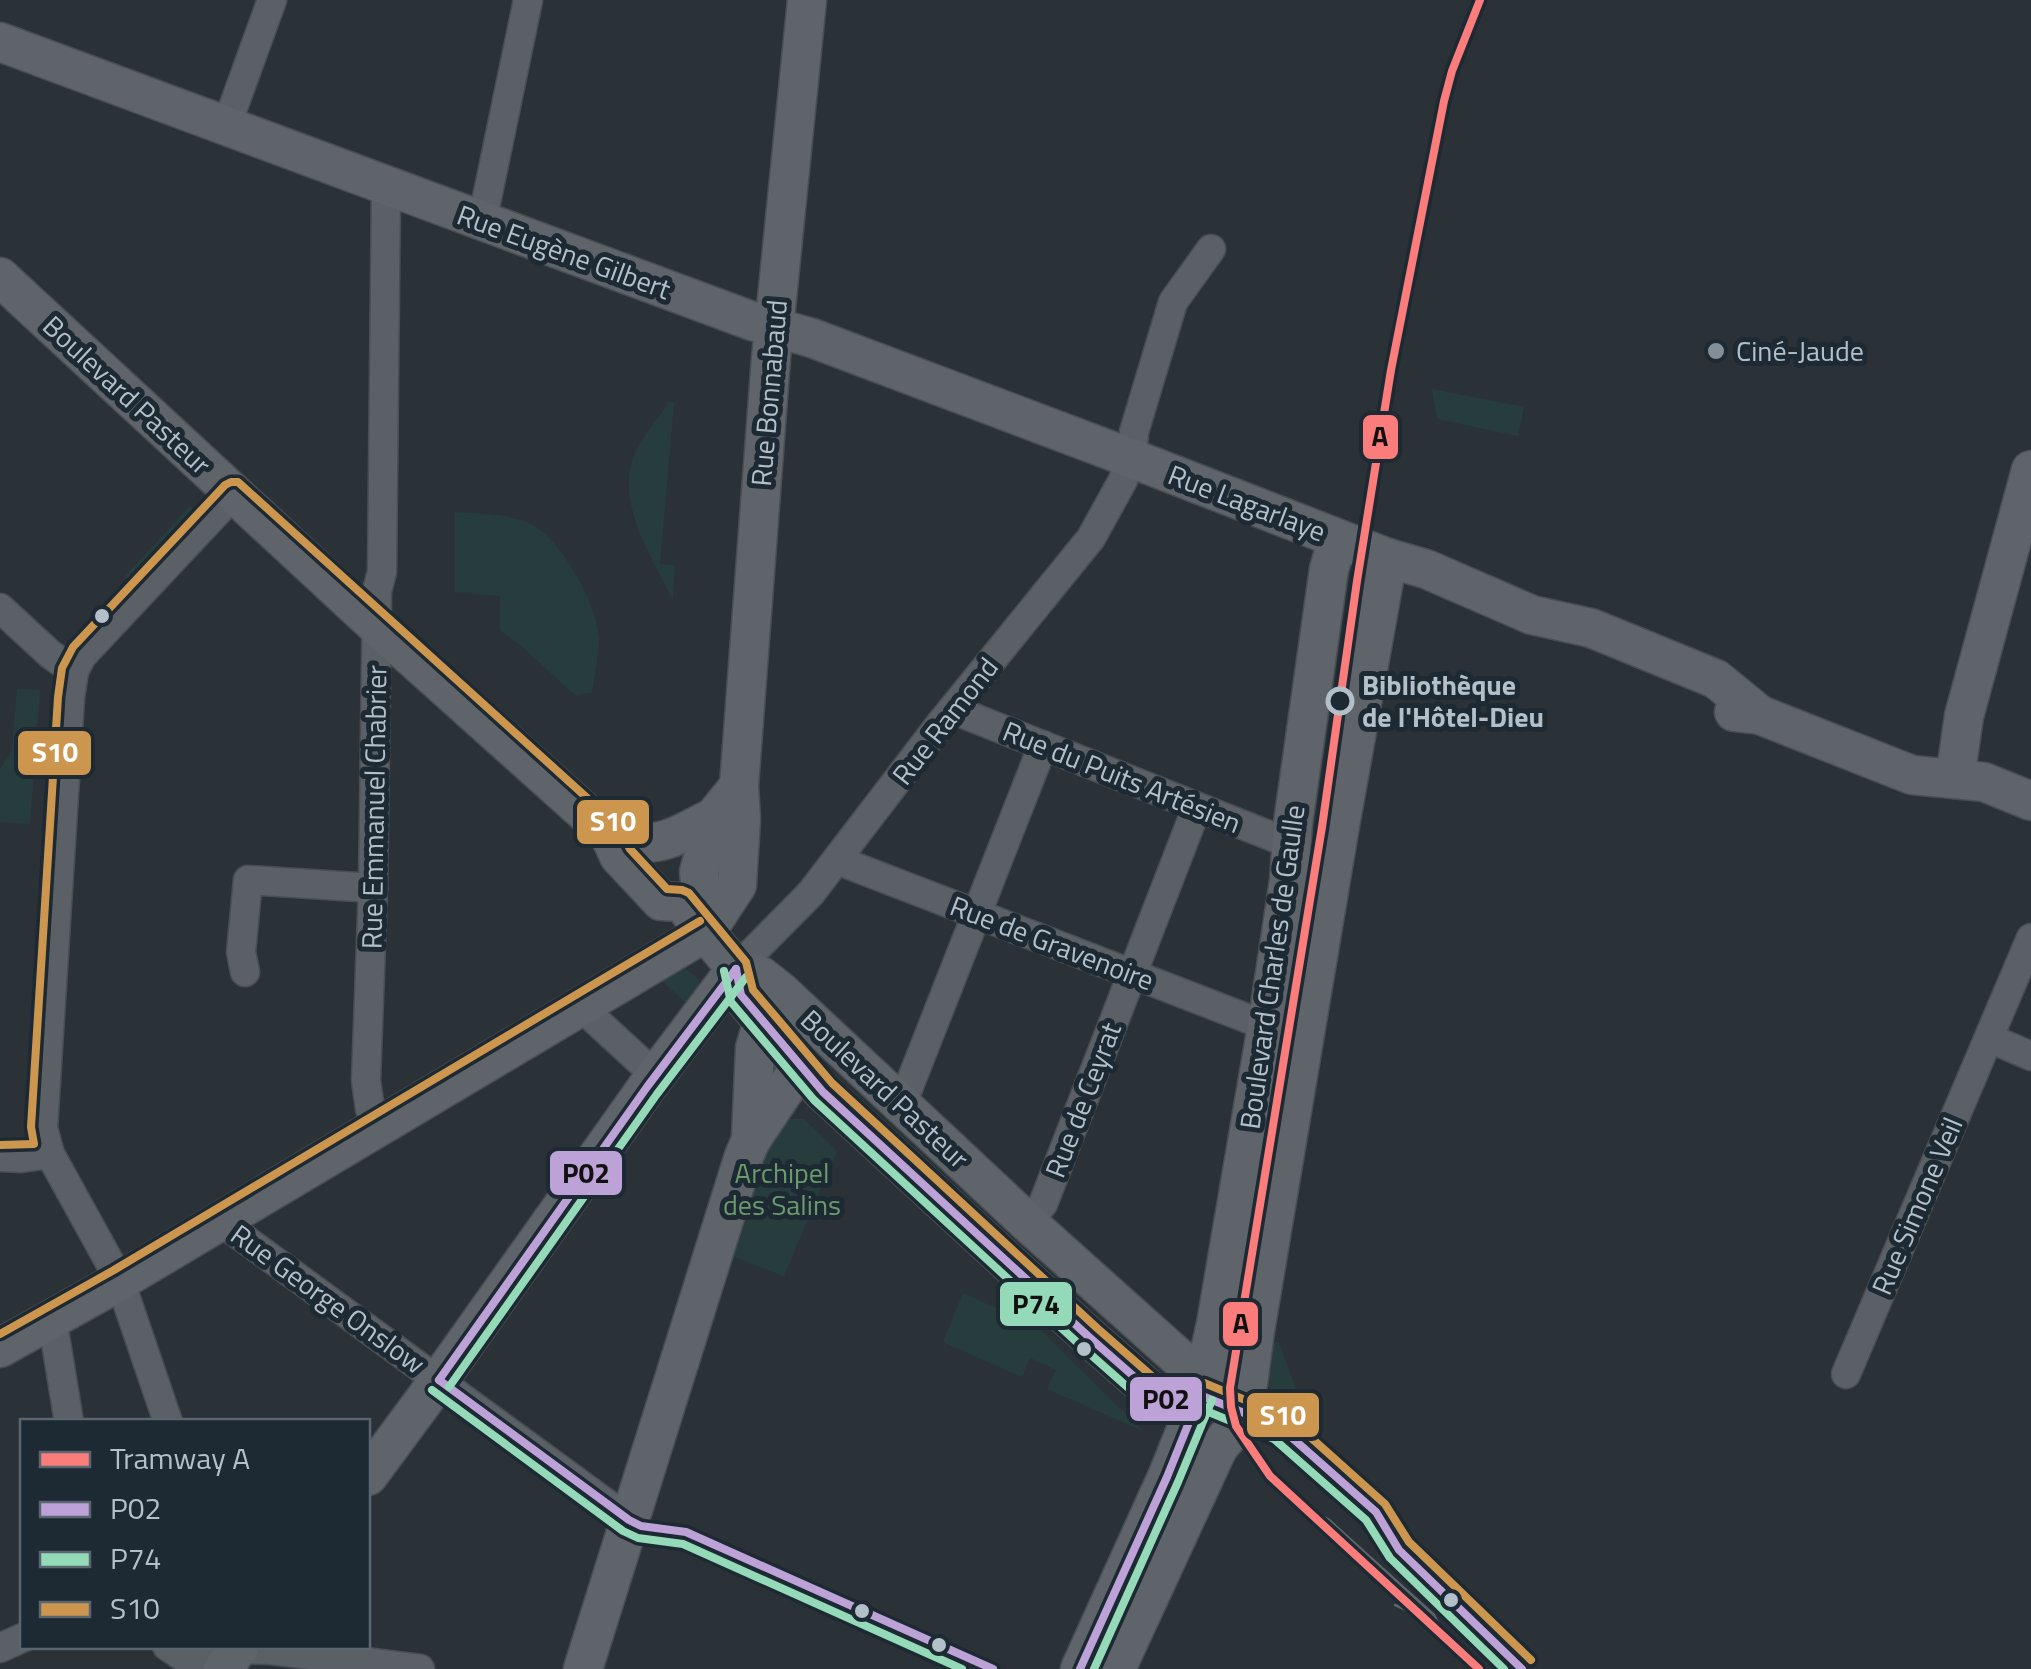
<svg xmlns="http://www.w3.org/2000/svg" width="2031" height="1669" font-family="'Titillium Web',sans-serif">
	<rect width="100%" height="100%" fill="#2a3238"/>
	<g fill="#273d3d">
		<path d="M1432,389l92,18 -6,29 -81,-17z"/>
		<path d="M670,401l4,2 -14,161 15,1 -2,35c-21,-42 -59,-99 -38,-147 7,-17 25,-36 35,-52z"/>
		<path d="M190,506l9,9 -64,71 -11,-9z"/>
		<path d="M455,512c25,2 55,1 78,13 29,16 64,80 66,113 0,18 -5,38 -7,55l-17,2 -56,-51 -19,-14v-34l-45,-4z"/>
		<path d="M17,689l23,1 -10,134 -30,-2v-53l12,-18z"/>
		<path d="M685,968l14,12 -1,12 -9,13 -27,-24 12,-11z"/>
		<path d="M786,1119h18l33,32 -53,125 -58,-22 24,-79z"/>
		<path d="M963,1293l76,35 104,103 -96,-42 9,-19 -26,-12 -8,19 -79,-35z"/>
		<path d="M1260,1339l19,4 22,59 -15,9 -19,-26z"/>
	</g>
	<g fill="none" stroke-linecap="round" stroke-linejoin="round">
		<g stroke="#484e53" stroke-width="31">
			<g id="street">
				<path d="M226,127l46,-127"/>
				<path d="M482,222l46,-222"/>
				<path d="M0,608l50,46 24,17"/>
				<path d="M954,710l337,134"/>
				<path d="M837,860l430,166"/>
				<path d="M736,969l75,-76 130,-170 150,-185 32,-58 10,-33 1,-15 39,-130 38,-53"/>
				<path d="M245,972l-4,-20 7,-72 125,8"/>
				<path d="M580,1006l75,69"/>
				<path d="M1989,1038l42,18"/>
				<path d="M902,1104l141,-359"/>
				<path d="M378,1127l-8,-18 -4,-29 7,-192 4,-297 5,-19 4,-386"/>
				<path d="M0,1157l21,1 29,-4"/>
				<path d="M220,1221l409,299"/>
				<path d="M1027,1222l16,-18 154,-397"/>
				<path d="M52,1318l17,104"/>
				<path d="M1846,1374l185,-436"/>
				<path d="M168,1422l-48,-141 -70,-127 -7,-26 27,-430 4,-27 8,-15 152,-162"/>
				<path d="M167,1646l22,15 19,3 30,-15 33,1 149,19"/>
				<path d="M0,1648l22,-10"/>
			</g>
		</g>
		<g stroke="#484e53" stroke-width="41">
			<g id="secondary">
				<path d="M0,42l752,279 60,17 337,127 239,93 38,11 106,46 59,13 125,51 44,36"/>
				<path d="M0,277l378,350 231,207 10,22 42,45 19,1"/>
				<path d="M1734,712l26,3 152,60 72,7 47,19"/>
				<path d="M1955,779l9,-63 67,-246"/>
				<path d="M629,841c32,8 57,-10 85,-24"/>
				<path d="M690,913l46,56 5,26 59,72 23,25 266,245 67,59 21,6 23,-7 17,7"/>
				<path d="M706,932l-7,-60 15,-55 25,-31"/>
				<path d="M736,969l25,7 19,15 247,231 163,146 10,27"/>
				<path d="M751,1137l4,-89 8,-27"/>
				<path d="M0,1348l120,-67 586,-349 31,-47 4,-66 -2,-33 32,-428 36,-358"/>
				<path d="M368,1476l71,-96 208,-293 89,-118"/>
				<path d="M223,1669l17,-23"/>
				<path d="M583,1669l161,-513 7,-16 49,-73"/>
				<path d="M1080,1669l87,-192 33,-82 16,-71 51,-298 22,-145 4,-58 36,-254 9,-30"/>
				<path d="M1116,1669l102,-221 18,-22 8,-13 11,-82 84,-500 49,-273"/>
			</g>
		</g>
		<use href="#street" stroke="#5a6066" stroke-width="28"/>
		<use href="#secondary" stroke="#5e646a" stroke-width="38"/>
		<g stroke="#5d646a" stroke-width="2.5">
			<path d="M1304,1507l24,12 106,96 10,20"/>
			<path d="M1395,1605l32,14"/>
		</g>
		<g stroke="#1d2933" stroke-width="15">
			<g id="bus-1">
				<path d="M736,969l5,26 82,97 266,245 67,59 21,6 23,-7 81,33 95,84 23,38 123,119"/>
				<path d="M439,1380l190,140 12,6 45,6 307,137"/>
				<path d="M439,1380l208,-293 89,-118"/>
				<path d="M1080,1669l87,-192 33,-82"/>
			</g>
		</g>
		<g stroke="#1d2933" stroke-width="15">
			<g id="bus-2">
				<path d="M724,971l7,31 83,98 267,246 69,61 27,7 22,-6 75,31 92,81 24,38 114,111"/>
				<path d="M449,1387l208,-293 89,-117"/>
				<path d="M432,1390l191,141 15,7 45,6 279,125"/>
				<path d="M1094,1669l84,-187 34,-82"/>
			</g>
		</g>
		<g stroke="#1d2933" stroke-width="15">
			<g id="bus-3">
				<path d="M1,1145l33,-1 -3,-17 27,-430 4,-29 11,-21 152,-162 6,-3h7l379,343 13,24 37,40 15,1 7,3 57,69 7,28 79,93 265,245 65,57 15,4 27,-6 85,35 96,86 24,38 122,118"/>
				<path d="M0,1334l114,-64 586,-349"/>
			</g>
		</g>
		<use href="#bus-1" stroke="#bda2d8" stroke-width="8"/>
		<use href="#bus-2" stroke="#95dab8" stroke-width="8"/>
		<use href="#bus-3" stroke="#cd964f" stroke-width="8"/>
		<g stroke="#1d2933" stroke-width="15">
			<path id="tram-1" d="M1479,1669l-209,-193 -34,-50 -5,-19 -1,-19 92,-561 35,-246 34,-211 53,-269 8,-30 28,-71"/>
		</g>
		<use href="#tram-1" stroke="#fb7d7b" stroke-width="8"/>
	</g>
	<circle fill="#838e96" stroke="#1d2933" stroke-width="4" cx="1716" cy="351" r="10"/>
	<g fill="#b3bfc9" stroke="#1d2933" stroke-width="4">
		<circle cx="102" cy="616" r="9"/>
		<circle cx="1084" cy="1349" r="9"/>
		<circle cx="1451" cy="1600" r="9"/>
		<circle cx="862" cy="1611" r="9"/>
		<circle cx="939" cy="1645" r="9"/>
	</g>
	<circle fill="#1d2933" stroke="#b3bfc9" stroke-width="5" cx="1340" cy="701" r="12"/>
	<g text-anchor="middle" stroke-width="10" stroke-linejoin="round" paint-order="stroke">
		<g font-size="28" fill="#b3bfc9" stroke="#1d2933">
			<text transform="translate(564 252) rotate(20)" y="10">Rue Eugène Gilbert</text>
			<text transform="translate(769 393) rotate(-85)" y="10">Rue Bonnabaud</text>
			<text transform="translate(127 395) rotate(43)" y="10">Boulevard Pasteur</text>
			<text transform="translate(1247 503) rotate(21)" y="10">Rue Lagarlaye</text>
			<text transform="translate(945 721) rotate(-52)" y="10">Rue Ramond</text>
			<text transform="translate(1122 777) rotate(22)" y="10">Rue du Puits Artésien</text>
			<text transform="translate(374 807) rotate(-89)" y="10">Rue Emmanuel Chabrier</text>
			<text transform="translate(1052 943) rotate(21)" y="10">Rue de Gravenoire</text>
			<text transform="translate(1272 967) rotate(-82)" y="10">Boulevard Charles de Gaulle</text>
			<text transform="translate(885 1089) rotate(43)" y="10">Boulevard Pasteur</text>
			<text transform="translate(1083 1100) rotate(-69)" y="10">Rue de Ceyrat</text>
			<text transform="translate(1917 1206) rotate(-67)" y="10">Rue Simone Veil</text>
			<text transform="translate(328 1299) rotate(36)" y="10">Rue George Onslow</text>
		</g>
		<g font-size="28" fill="#b3bfc9" stroke="#1d2933" text-anchor="start">
			<text x="1736" y="361">Ciné-Jaude</text>
		</g>
		<g font-size="28" font-weight="bold" fill="#b3bfc9" stroke="#1d2933" text-anchor="start">
			<text x="1362" y="695">Bibliothèque<tspan x="1362" dy="32">de l'Hôtel-Dieu</tspan></text>
		</g>
		<g font-size="28" fill="#6a9a6e" stroke="#1d2933">
			<text x="782" y="1183">Archipel<tspan x="782" dy="32">des Salins</tspan></text>
		</g>
	</g>
	<g stroke="#1d2933" stroke-width="4">
		<rect x="1361" y="413" width="39" height="48" rx="10" fill="#fb7d7b"/>
		<rect x="16" y="729" width="77" height="48" rx="10" fill="#cd964f"/>
		<rect x="575" y="798" width="76" height="48" rx="10" fill="#cd964f"/>
		<rect x="548" y="1149" width="76" height="48" rx="10" fill="#bda2d8"/>
		<rect x="998" y="1280" width="76" height="48" rx="10" fill="#95dab8"/>
		<rect x="1221" y="1300" width="39" height="48" rx="10" fill="#fb7d7b"/>
		<rect x="1128" y="1375" width="76" height="48" rx="10" fill="#bda2d8"/>
		<rect x="1245" y="1391" width="76" height="48" rx="10" fill="#cd964f"/>
	</g>
	<g font-size="28" text-anchor="middle" font-weight="bold" fill="#fff">
		<text x="55" y="762">S10</text>
		<text x="613" y="831">S10</text>
		<text x="1283" y="1425">S10</text>
	</g>
	<g font-size="28" text-anchor="middle" font-weight="bold" fill="#111">
		<text x="1380" y="446">A</text>
		<text x="586" y="1183">P02</text>
		<text x="1036" y="1314">P74</text>
		<text x="1241" y="1333">A</text>
		<text x="1166" y="1409">P02</text>
	</g>
	<rect x="20" y="1419" width="350" height="230" fill="#1d2933" stroke="#59656f" stroke-width="2.5"/>
	<rect x="40" y="1452" width="50" height="15" fill="#fb7d7b" stroke="#59656f" stroke-width="2.5"/>
	<text x="110" y="1469" font-size="30" fill="#b3bfc9">Tramway A</text>
	<rect x="40" y="1502" width="50" height="15" fill="#bda2d8" stroke="#59656f" stroke-width="2.5"/>
	<text x="110" y="1519" font-size="30" fill="#b3bfc9">P02</text>
	<rect x="40" y="1552" width="50" height="15" fill="#95dab8" stroke="#59656f" stroke-width="2.5"/>
	<text x="110" y="1569" font-size="30" fill="#b3bfc9">P74</text>
	<rect x="40" y="1602" width="50" height="15" fill="#cd964f" stroke="#59656f" stroke-width="2.5"/>
	<text x="110" y="1619" font-size="30" fill="#b3bfc9">S10</text>
</svg>
